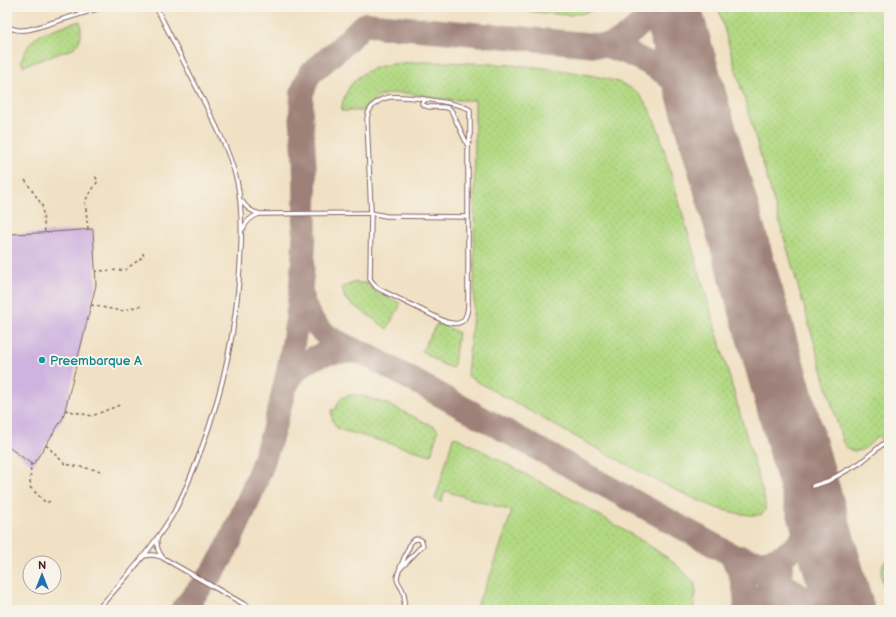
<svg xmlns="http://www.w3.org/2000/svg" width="896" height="617" font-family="'Balsamiq Sans',sans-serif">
	<defs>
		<pattern id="grass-dots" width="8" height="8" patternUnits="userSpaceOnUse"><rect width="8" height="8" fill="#b2d983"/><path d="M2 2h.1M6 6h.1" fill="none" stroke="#9bba71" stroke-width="1.8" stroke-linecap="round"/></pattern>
	</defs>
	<rect width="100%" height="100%" fill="#f7f3e8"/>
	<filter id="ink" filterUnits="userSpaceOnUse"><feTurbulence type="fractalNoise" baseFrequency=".025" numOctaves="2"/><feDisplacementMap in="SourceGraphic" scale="8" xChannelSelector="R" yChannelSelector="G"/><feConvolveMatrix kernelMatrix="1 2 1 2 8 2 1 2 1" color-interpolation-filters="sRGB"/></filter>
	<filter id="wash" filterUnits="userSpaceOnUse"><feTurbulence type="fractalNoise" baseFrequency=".012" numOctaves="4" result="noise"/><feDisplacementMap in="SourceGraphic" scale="16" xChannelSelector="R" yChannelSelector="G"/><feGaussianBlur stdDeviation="0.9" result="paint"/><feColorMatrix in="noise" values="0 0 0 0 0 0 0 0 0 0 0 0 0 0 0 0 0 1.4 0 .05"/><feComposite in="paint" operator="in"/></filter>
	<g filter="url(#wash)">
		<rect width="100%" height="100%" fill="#f0e1c4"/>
		<g fill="url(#grass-dots)" stroke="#7e7c57">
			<path d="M499,7h101l-9,4 -12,3 -11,1 -43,-4z"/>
			<path d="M718,7h171v441l-11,-12c-11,11 -22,24 -35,7z"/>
			<path d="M80,21c2,11 2,21 -8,28l-49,17 -2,-5c3,-6 6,-14 10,-19 11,-12 34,-16 49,-21z"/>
			<path d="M447,62c49,2 94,3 142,13 15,3 33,6 46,16 12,9 19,28 24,41l105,365c1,6 3,14 -2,17 -7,4 -37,-3 -45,-6 -32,-12 -63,-29 -93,-45 -49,-26 -98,-54 -146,-81l-10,-6 -1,-3 3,-28 4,-39 1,-206h-26v-1c-23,-1 -55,-14 -75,1 -4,3 -7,7 -10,11h-23c8,-55 63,-48 106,-49z"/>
			<path d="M356,282v1h11l1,2 10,8 22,10 -1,2 1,1 -13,23 -9,-7 -32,-22 -2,-4 -2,-8 6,-3z"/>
			<path d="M437,323l21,9 -4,32 -2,4 -10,-4 -20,-13z"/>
			<path d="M351,395h7l27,8 50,24 3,4 -7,24 -93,-26c-5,-6 -7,-11 -6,-19l4,-1c3,-9 4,-12 15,-14z"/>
			<path d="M453,437h2l7,3 115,62 62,37 32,21 21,20 3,5 1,8 -3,17h-218l17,-39 20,-60 -67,-20 -4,11 -6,-3 6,-19z"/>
			<path d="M889,557v49l-8,-30 2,-12z"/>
		</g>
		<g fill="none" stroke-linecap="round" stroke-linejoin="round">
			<g stroke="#9d8078" stroke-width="24">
				<path d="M382,27h15l210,19c31,10 62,24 81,52 7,10 13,21 18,32"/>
				<path d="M607,46c19,-6 36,-21 44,-39"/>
				<path d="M301,292c7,39 33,50 66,63l363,199 44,27 18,9 20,14 7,6"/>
				<path d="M286,386c14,-28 39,-37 69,-34"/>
				<path d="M730,554c11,17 17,35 15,56"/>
				<path d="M740,557c9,3 20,6 30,3 18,-4 34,-18 39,-36 1,-5 2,-10 2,-16 -1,-2 -3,-5 -4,-8"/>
				<path d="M182,610c8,-9 15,-19 23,-28 6,-8 12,-16 17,-25 9,-16 16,-33 23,-49 44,-100 62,-216 60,-324 0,-24 -2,-47 -4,-70l1,-21 5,-13 3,-6 31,-27 19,-19 6,-4 31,3"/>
				<path d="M755,610l27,-42"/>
				<path d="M770,610c13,-7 27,-7 42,-6"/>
			</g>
			<path stroke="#9d8078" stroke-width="59" d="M671,7l174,603"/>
		</g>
		<g id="blocks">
			<path fill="#ceb2df" d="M93,229l3,56 -31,125 -2,8 -30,47 -26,-19v-212l33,-1z"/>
		</g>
	</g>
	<g filter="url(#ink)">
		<use href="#blocks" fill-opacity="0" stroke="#846361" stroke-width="1"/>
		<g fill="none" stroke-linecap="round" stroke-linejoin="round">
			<g stroke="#846361" stroke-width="5.5">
				<g id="service">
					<path d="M7,26c9,6 18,5 28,2l68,-21"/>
					<path d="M390,97c14,-1 70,5 80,13v27l-2,9v161c-2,15 -7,19 -22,15l-65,-32 -5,-3 -6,-8 1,-66 -4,-94c1,-12 11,-20 23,-22z"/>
					<path d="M425,100l-3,3v1c8,7 21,-1 29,6l17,36"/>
					<path d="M242,201c4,7 10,11 18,13l111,-1 15,3 82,1"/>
					<path d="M243,229c3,-8 8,-12 16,-15"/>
					<path d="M813,486l15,-5 32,-18 29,-24"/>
					<path d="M157,538c-1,7 1,14 6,20l91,52"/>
					<path d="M145,556c5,-2 11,-1 17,1"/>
					<path d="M400,569l21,-22 2,-2 -2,-5c-4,-2 -7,-1 -10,2 -3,8 -13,28 -14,36 0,5 3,7 5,11 4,7 3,14 0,21"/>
					<path d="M97,610c27,-30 55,-61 76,-96 11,-20 20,-42 28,-64 22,-59 35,-121 39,-184 2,-28 3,-57 -3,-85 -8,-31 -22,-58 -36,-85 -15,-30 -30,-59 -45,-89"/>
				</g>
			</g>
			<g stroke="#846361" stroke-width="1.5" stroke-dasharray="3 3" stroke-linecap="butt">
				<path d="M25,180l17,25 3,28"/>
				<path d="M88,229l-3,-28 13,-20 -3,-5"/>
				<path d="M95,271l30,-1 19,-14 -2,-4"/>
				<path d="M91,305l30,6 22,-6"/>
				<path d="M65,410l27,6 30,-12"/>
				<path d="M46,445l19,19 37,7"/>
				<path d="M31,463l-1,24 16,16 6,-3"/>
			</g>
			<use href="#service" stroke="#fff" stroke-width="3.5"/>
		</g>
	</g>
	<circle fill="#0f9aa8" stroke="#f7f3e8" stroke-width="1.5" cx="42" cy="360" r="4"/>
	<g text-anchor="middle" stroke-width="4" stroke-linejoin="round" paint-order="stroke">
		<g font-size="13" fill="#0d838f" stroke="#f7f3e8" text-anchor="start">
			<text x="50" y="365">Preembarque A</text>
		</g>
	</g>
	<rect width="896" height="617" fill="none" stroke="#f7f3e8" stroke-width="24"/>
	<g transform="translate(42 575)"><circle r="19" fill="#f7f3e8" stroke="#b29e9c"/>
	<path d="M0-3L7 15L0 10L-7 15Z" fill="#1f6fb2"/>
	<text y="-6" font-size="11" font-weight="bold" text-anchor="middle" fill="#4a1f2b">N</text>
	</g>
</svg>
